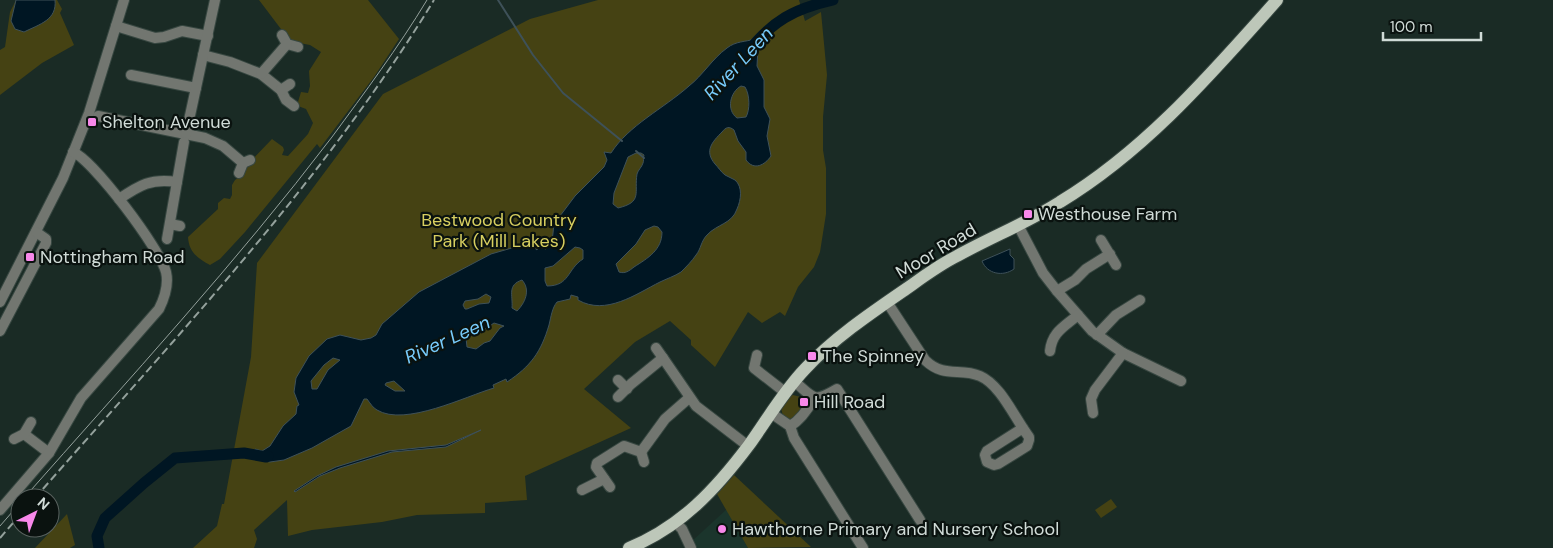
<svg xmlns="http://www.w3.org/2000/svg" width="1553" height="548" font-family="'DM Sans',sans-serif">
	<rect width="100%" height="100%" fill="#1a2b25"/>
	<path fill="#1b352c" d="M727,509l21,39h-54l-3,-6z"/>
	<g fill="#454213">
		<path d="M16,0h41l5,9 -2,4 14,32 -32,18 -42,32v-45l5,-3 5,-35z"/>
		<path d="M259,0h109l31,39 -25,38 -54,71 -3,-4 -72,88 -25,27 -10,6c-13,-7 -21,-13 -22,-28l30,-28v-6l6,-5 6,1 2,-4v-10l3,-5 7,-5 6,-11 24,-25 11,8 1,3 -2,5 6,1 20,-22 5,-11 -7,-14 -8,-3v-4l3,-10 7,1 2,-7 -1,-15 12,-19 -11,-7 -16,-3 -7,-5z"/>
		<path d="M598,0h201l6,21 16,-9 6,63 -4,42v33l3,18v46l-6,38 -6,15 -16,20 -13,29 -5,-4 -18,11 -14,-11 -33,55 -24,-22v-5l-21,-19 -35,21 -51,47 47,39 -106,48 2,24 -42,3v10l-68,2 -35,7 -70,8 -24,6 -1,-36 -33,30 3,9 -3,9h-61l24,-22 5,-22h2l27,-147 6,-94 126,-169 147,-75z"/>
		<path d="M793,395l8,2 2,8 -9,13 -5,1 -6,-3 -2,-8 9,-12z"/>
		<path d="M734,475l77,72 -63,1 -31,-54z"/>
		<path d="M1111,499l6,8 -16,11 -6,-8z"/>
		<path d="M67,514l8,31 -5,3h-35z"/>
	</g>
	<g fill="#001623" stroke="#3e5159" fill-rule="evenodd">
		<path d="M16,0h39c2,20 -15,24 -31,32l-9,-3 -4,-8z"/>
		<path d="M755,39l5,4 -2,4 -1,19 7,14v27l6,12 -3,17 4,20c-6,9 -17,15 -25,4v-8l-8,-11 -4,-11c-5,-4 -8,-3 -12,2 -10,10 -18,19 -7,32 3,3 6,8 10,11 3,2 7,3 10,5 8,7 6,20 2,29 -5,15 -20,15 -30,26 -6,6 -6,14 -11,20 -4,6 -10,12 -15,17 -6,4 -15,7 -21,10 -24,12 -54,34 -82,18v-3l-7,-2 -1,4 -13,3c-5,6 -6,15 -8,23 -8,27 -18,41 -42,57l-1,-3 -13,6 1,3c-28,8 -89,39 -117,22 -4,-2 -7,-7 -10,-11h-3l-13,27 -39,22 -28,12 -14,2 -16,-3 1,-10 7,2 8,-5 13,-20 13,-12 1,-8 2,-1 -5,-13 2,-14 13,-22 18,-17 13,-4 21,5 10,-2 5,-3 6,-11 37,-32 72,-38 38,-11h3l-1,2 6,5 2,-3 7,2 6,-7 2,-18 21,-28 29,-29 3,-7 -3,-8 7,1c18,-28 52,-44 78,-67 14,-11 23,-27 38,-38 9,-7 18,-6 28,-9zM741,86l4,1c5,8 5,23 1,30l-9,1c-11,-8 -7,-26 4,-32zM636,153h5l3,2c-1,3 0,6 -1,8 -1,4 -5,7 -6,11 -3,19 6,28 -19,34l-5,-4 1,-11 14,-36zM654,226l4,1 4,5c0,18 -14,26 -28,35 -5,4 -9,7 -15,5l-3,-8 20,-20 9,-14zM575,247l5,1 3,2v9c-16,10 -13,27 -36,27l-2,-5v-13l8,-2zM522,280c9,10 3,23 -5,31l-5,-3c1,-13 -5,-23 10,-28zM486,294l5,3 -2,6 -10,1 -12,5h-2l-2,-4 2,-4 13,-2zM494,323l10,3 -4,2 -10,13 -6,2 -8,6 -9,-2 -1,-9 1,-2 12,-3zM333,358l7,2 -12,10 -11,19h-5l-1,-8 13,-16zM394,381l11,10h-10l-10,-6 1,-2z"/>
		<path d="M1010,249v6l4,4v10c-11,8 -27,5 -32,-8z"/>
		<path d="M481,430l-35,17 -54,5 -52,16 -20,8 -25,16 -1,-1 23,-15 19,-9 52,-16 58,-6z"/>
	</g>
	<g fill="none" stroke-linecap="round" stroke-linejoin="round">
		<g stroke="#3e5159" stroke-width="2">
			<path d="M498,0l35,55 30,38 59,48"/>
			<path d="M636,151l8,7"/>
		</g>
		<g stroke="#001623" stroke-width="11">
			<path d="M747,53c26,-33 47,-44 86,-53"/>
			<path d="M99,548l-2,-12 8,-18 39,-35 31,-25 69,-5 22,4 2,-1"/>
		</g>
		<g stroke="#374741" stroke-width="12">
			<g id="minor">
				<path d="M116,26l39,12 9,-1 18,-6 26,5"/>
				<path d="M282,35l5,9 11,3"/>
				<path d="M203,55l27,7 31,12 20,16 5,10 8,6"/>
				<path d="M261,74l26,-30"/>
				<path d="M131,75l65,13"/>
				<path d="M281,90l9,-6"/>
				<path d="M98,116l107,22 18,8 20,17"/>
				<path d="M186,134l29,-134"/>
				<path d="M239,173l4,-10 7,-3"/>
				<path d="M119,199c21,-14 32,-21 58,-17"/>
				<path d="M170,224l10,2"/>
				<path d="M1018,225l25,48 14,18 35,40 31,22 58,28"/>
				<path d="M167,239l17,-97"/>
				<path d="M1101,240l15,25"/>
				<path d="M1057,291l18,-11 11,-11 24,-15"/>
				<path d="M0,302l63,-124 26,-65 35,-113"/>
				<path d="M887,302l38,58c20,19 34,7 55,16 21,9 35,43 49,61v3l-2,6 -29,18 -4,1 -7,-3 -2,-7 2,-4 36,-23"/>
				<path d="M0,331l46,-88v-4l-10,-7"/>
				<path d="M1097,335l19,-20 24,-15"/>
				<path d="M656,348l7,10"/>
				<path d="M1050,351c2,-19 14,-24 28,-36"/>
				<path d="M757,355l-3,13 32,25"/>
				<path d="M618,380l9,9"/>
				<path d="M794,381c21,18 19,22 43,8l83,131"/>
				<path d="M618,397l13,-13 32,-26 33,48 52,40"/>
				<path d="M771,413l19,13 4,12 69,110"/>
				<path d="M1093,413l-2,-14 4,-9 28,-37"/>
				<path d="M790,426c11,-6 18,-17 24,-28"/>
				<path d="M24,434l25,19"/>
				<path d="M14,439l10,-5 7,-12"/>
				<path d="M641,452l24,-33 24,-21"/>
				<path d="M610,487l-14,-20 1,-4 27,-17 17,6 3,10"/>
				<path d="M582,490l22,-11"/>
				<path d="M0,510l49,-57 32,-55 78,-89c6,-12 10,-24 7,-37 -6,-23 -72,-111 -93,-120"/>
				<path d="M676,523l6,6 9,19"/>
			</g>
		</g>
		<g stroke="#374741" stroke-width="14">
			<path id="major" d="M629,548c52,-21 87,-59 120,-103 18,-25 34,-53 56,-76 29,-31 66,-56 101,-80 17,-12 33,-24 51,-33 34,-19 70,-33 103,-54 86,-52 151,-128 217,-202"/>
		</g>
		<use href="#minor" stroke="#727670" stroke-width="10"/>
		<use href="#major" stroke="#bdc7b9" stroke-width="12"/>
		<g stroke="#94a19c" stroke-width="1">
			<path d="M24,498c105,-119 212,-235 308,-361 33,-45 66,-89 95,-137"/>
			<path d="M0,526l20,-23"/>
		</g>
		<g stroke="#94a19c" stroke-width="2" stroke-dasharray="8 4" stroke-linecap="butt">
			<path d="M35,498c140,-160 288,-316 399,-498"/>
			<path d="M0,538l20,-23"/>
		</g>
	</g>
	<g fill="#f888ea" stroke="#0a120f" stroke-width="2">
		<rect x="87" y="117" width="10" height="10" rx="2.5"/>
		<rect x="1023" y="209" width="10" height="10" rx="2.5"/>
		<rect x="25" y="252" width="10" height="10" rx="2.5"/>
		<rect x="807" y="351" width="10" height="10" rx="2.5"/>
		<rect x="799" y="397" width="10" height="10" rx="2.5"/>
		<circle cx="722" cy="529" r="5"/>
	</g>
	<g text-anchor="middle" stroke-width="4.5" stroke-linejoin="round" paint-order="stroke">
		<g font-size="18" fill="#d0dbd7" stroke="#0a120f" text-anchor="start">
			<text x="102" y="128">Shelton Avenue</text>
			<text x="1038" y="220">Westhouse Farm</text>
			<text x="40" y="263">Nottingham Road</text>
			<text x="822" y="362">The Spinney</text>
			<text x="814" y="408">Hill Road</text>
			<text x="732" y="535">Hawthorne Primary and Nursery School</text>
		</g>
		<g font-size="18" fill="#d7cf60" stroke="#0a120f">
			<text x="499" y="226">Bestwood Country<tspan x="499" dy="21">Park (Mill Lakes)</tspan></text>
		</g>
		<g font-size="18" fill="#d0dbd7" stroke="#0a120f">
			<text transform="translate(936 251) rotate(-31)" y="6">Moor Road</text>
		</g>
		<g font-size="19" font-style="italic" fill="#78ccfc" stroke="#0a120f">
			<text transform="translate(738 63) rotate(-47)" y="7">River Leen</text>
			<text transform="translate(447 339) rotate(-24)" y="7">River Leen</text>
		</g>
	</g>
	<g transform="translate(35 513) rotate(42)"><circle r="24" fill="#0a120f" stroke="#59625f"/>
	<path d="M0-4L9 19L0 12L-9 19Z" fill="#f888ea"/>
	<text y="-8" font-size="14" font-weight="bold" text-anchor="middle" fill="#d0dbd7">N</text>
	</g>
	<path d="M1383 32v8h98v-8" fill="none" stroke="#d0dbd7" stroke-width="2.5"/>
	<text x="1390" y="32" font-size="15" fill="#d0dbd7" stroke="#0a120f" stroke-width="4" paint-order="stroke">100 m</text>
</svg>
